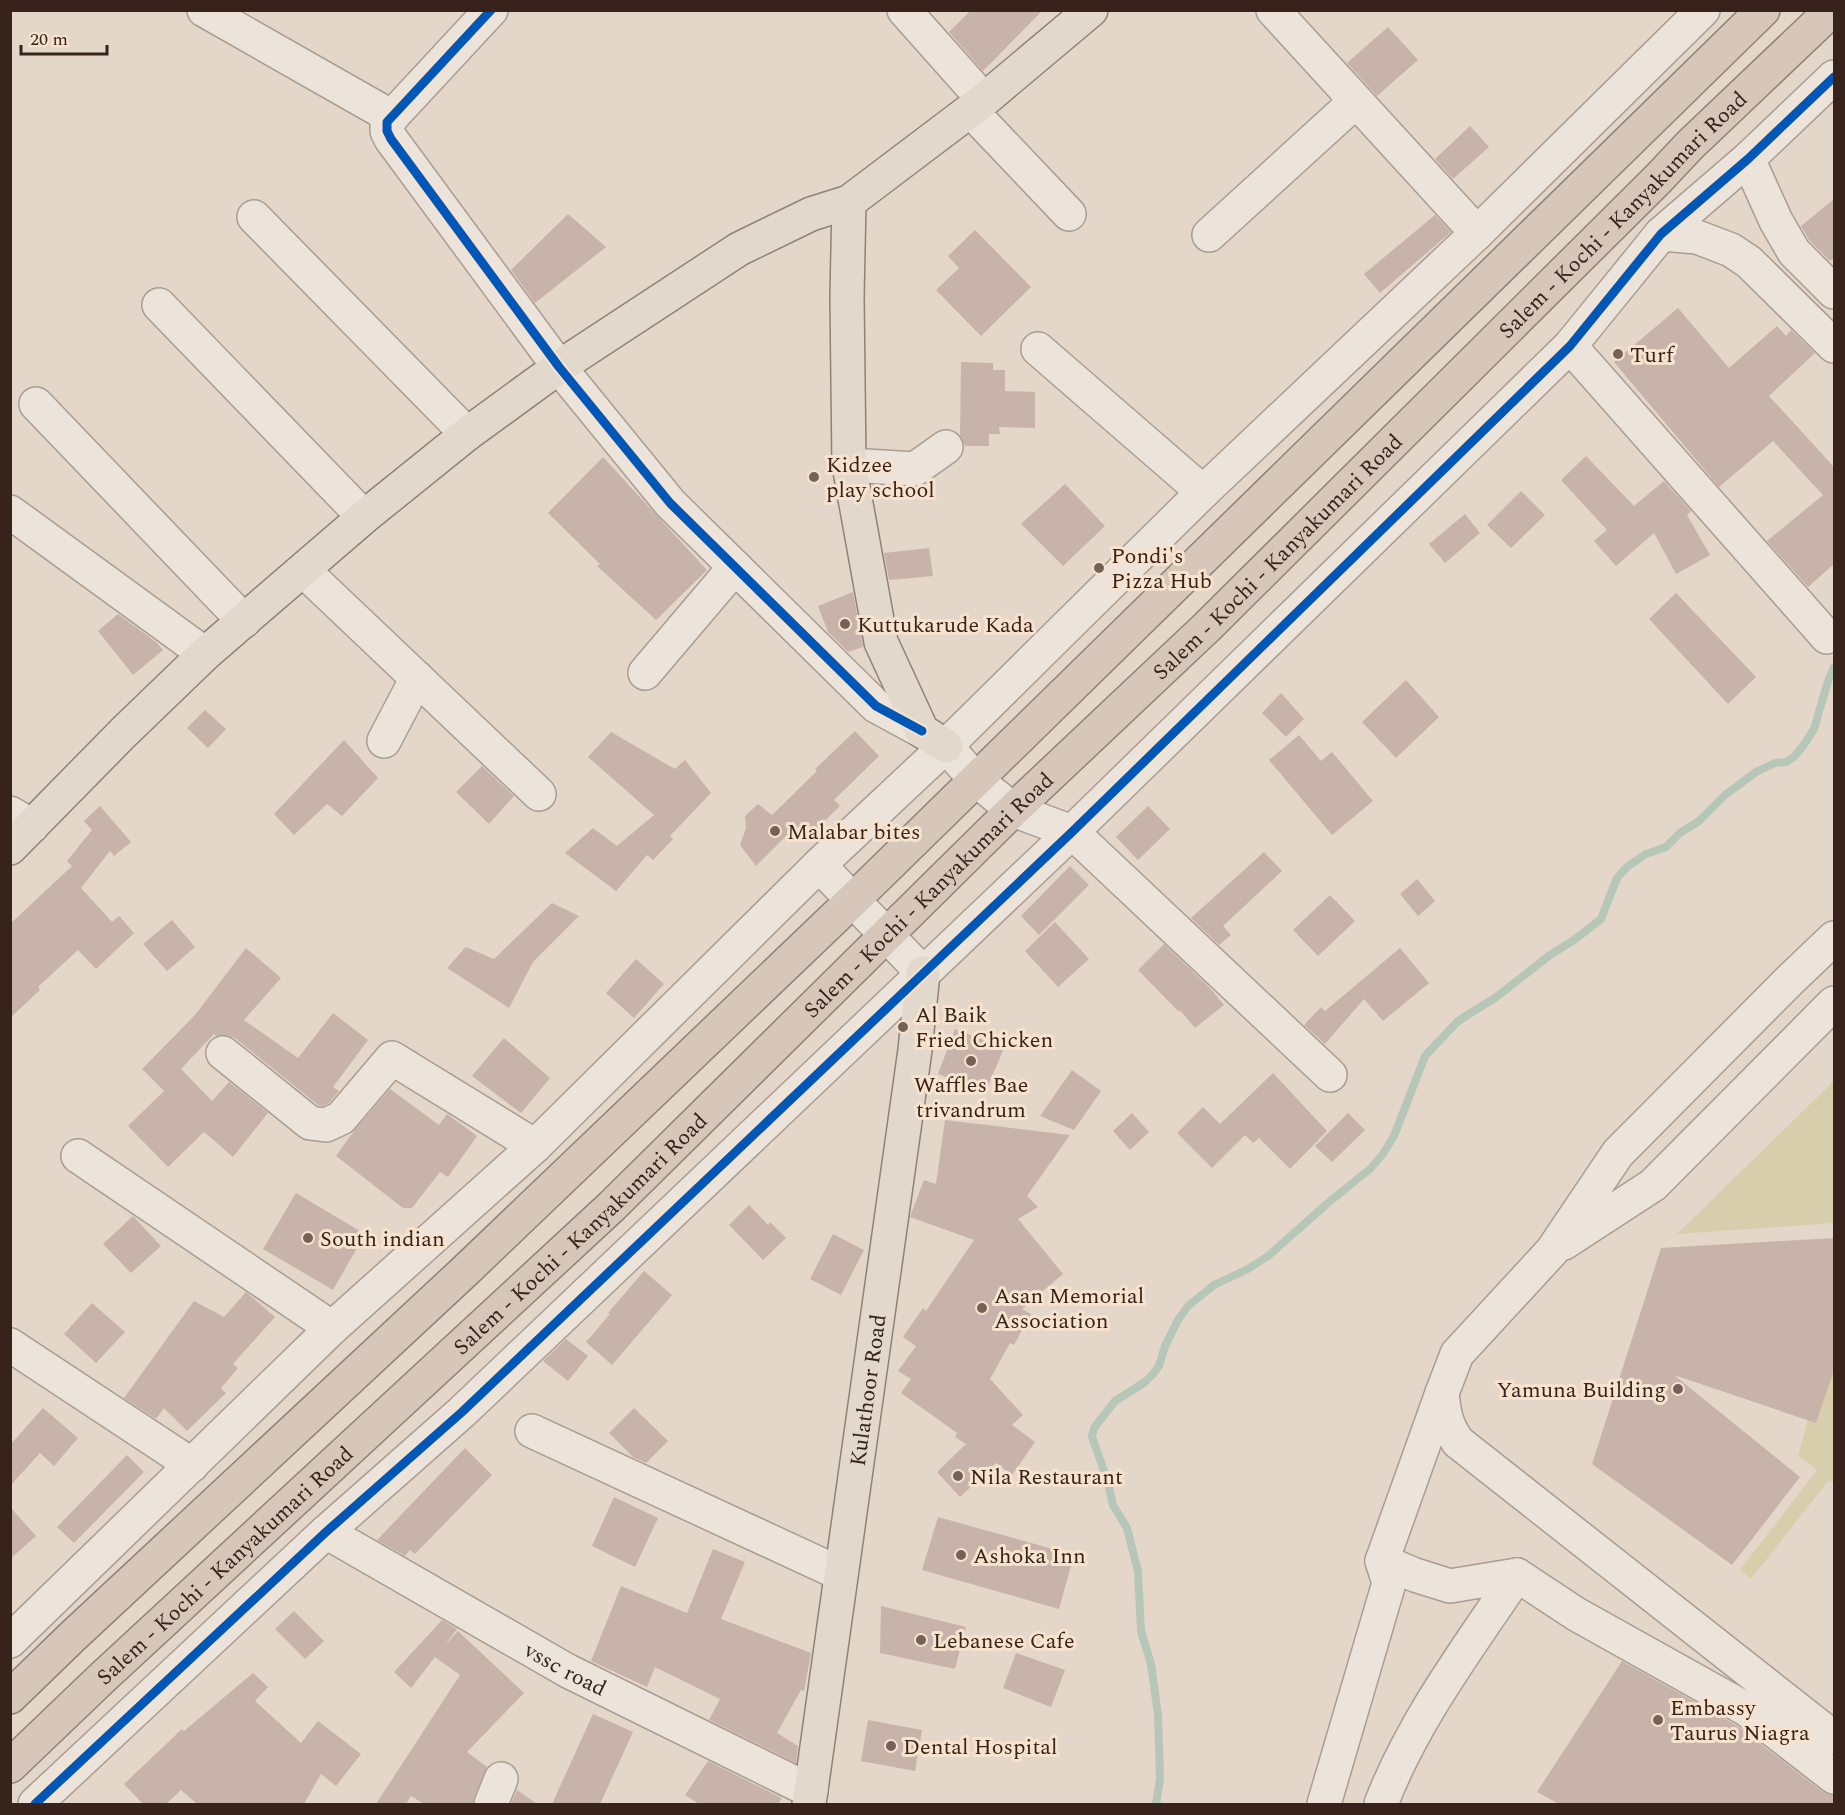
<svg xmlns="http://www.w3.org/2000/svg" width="1845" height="1815" font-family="Spectral,serif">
	<rect width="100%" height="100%" fill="#e4d6c9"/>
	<g fill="#d8ceab">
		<path d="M1834,1081v142l-157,11z"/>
		<path d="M1834,1363v121l-5,-4 -78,99 -11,-9 77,-100 -19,-14 25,-92z"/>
	</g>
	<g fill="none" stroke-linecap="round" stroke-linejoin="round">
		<path stroke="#b6c7b8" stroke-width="8" d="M1156,1804l4,-25 -2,-64 -7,-51 -10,-33 -3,-60 -11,-43 -14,-23 -6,-26 -15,-42 2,-9 21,-27 30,-19 8,-8 6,-8 6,-20 13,-26 10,-14 26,-21 34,-16 20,-13 61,-54 41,-33 13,-15 11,-18 31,-80 33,-35 37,-23 55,-43 24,-15 27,-21 16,-41 10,-11 19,-13 20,-7 14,-14 19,-12 26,-26 31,-23 19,-9 11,-1 8,-5 9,-11 11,-17 14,-48 6,-14"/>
	</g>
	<g fill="#c8b3aa">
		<path d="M971,10h72l-60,61 -34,-39z"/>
		<path d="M1388,27l30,33 -41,36 -30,-33z"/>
		<path d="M1470,126l19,21 -36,32 -18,-20z"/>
		<path d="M1834,199v59l-4,3 -21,-21 -8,-14z"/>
		<path d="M568,214l38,33 -71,56 -24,-33z"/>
		<path d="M1435,215l16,17 -71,61 -16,-19z"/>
		<path d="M975,230l56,57 -50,49 -45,-46 23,-22 -11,-12z"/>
		<path d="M1678,308l51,60 48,-42 9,10 5,-6 24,23 -46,43 65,71v97l-26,23 -41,-46 56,-46 -50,-54 -54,46 -105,-125z"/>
		<path d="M961,362l32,1v7h12v21l30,1v36l-36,-1 1,7h-11v12h-24l-5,-11z"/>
		<path d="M1586,456l48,50 30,-25 27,30 -4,4 23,40 -34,19 -22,-41 -38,33 -22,-25 13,-11 -46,-50z"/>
		<path d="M603,457l104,113 -51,50 -59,-54 3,-2 -52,-51z"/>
		<path d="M1065,484l40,42 -42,40 -42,-42z"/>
		<path d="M1521,491l24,24 -34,33 -24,-23z"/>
		<path d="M1465,514l15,19 -35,30 -16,-19z"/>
		<path d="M929,548l4,28 -44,4 -5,-27z"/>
		<path d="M853,592l10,55 -15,5 -20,-20 -10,-26z"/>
		<path d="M1676,593l80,84 -28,27 -79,-85z"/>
		<path d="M118,614l38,28 7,8 -30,25 -35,-44z"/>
		<path d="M1406,680l33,37 -43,41 -34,-36z"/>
		<path d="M1281,693l23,26 -18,18 -24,-24z"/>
		<path d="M205,710l21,19 -18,19 -21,-20z"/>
		<path d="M855,731l24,25 -45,44 6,6 -33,32 -11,-12 -40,40 -16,-21 6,-17 -1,-12 13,-12 14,11 45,-44 -2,-2z"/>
		<path d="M611,732l64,37 10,-9 26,33 -41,43 3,3 -20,21 -6,-5 -31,36 -51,-38 28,-25 24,18 37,-31 -66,-58z"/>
		<path d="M1299,735l22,26 11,-9 41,49 -41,34 -63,-75z"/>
		<path d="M344,740l34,38 -36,38 -15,-12 -33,31 -20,-21z"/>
		<path d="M482,766l32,30 -25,28 -33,-32z"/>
		<path d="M100,806l31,36 -17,14 -4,-5 -29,37 31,34 7,-6 15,17 -38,36 -18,-19 -40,37 2,3 -30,28v-94l62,-58 -5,-5 25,-31 -8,-9z"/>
		<path d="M1148,806l22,23 -32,31 -22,-23z"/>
		<path d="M1264,852l18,19 -59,55 8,9 -12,10 -28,-27z"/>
		<path d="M1070,866l19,19 -50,50 -18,-19z"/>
		<path d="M1417,879l18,22 -17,15 -18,-22z"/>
		<path d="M1330,895l25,26 -37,35 -25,-26z"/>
		<path d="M552,903l27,13 -46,46 -24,46 -62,-40 19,-21 28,12z"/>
		<path d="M172,920l23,27 -28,24 -24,-27z"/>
		<path d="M1055,922l34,37 -31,28 -33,-36z"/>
		<path d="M1164,944l46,44 14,17 -29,23 -15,-18 -1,2 -41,-42z"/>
		<path d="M246,948l35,30 -37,42 54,38 35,-45 35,27 -35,47 6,4 -10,12 -6,3 -5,-1 -83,-67 -9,-3 -10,1 -2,-2 -33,35 31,32 17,-19 39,31 -35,44 -29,-25 -36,35 -40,-41 36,-35 -22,-22 53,-54z"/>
		<path d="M1400,948l29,35 -46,38 -19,-22 -39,45 -21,-19 17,-18 4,4z"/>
		<path d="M636,959l28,25 -30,34 -28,-25z"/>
		<path d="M955,1029l49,19 -19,45 -47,-19z"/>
		<path d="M504,1038l46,40 -29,35 -49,-37z"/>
		<path d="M1072,1070l29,21 -27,39 -34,-14z"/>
		<path d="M1273,1073l54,58 -37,38 -31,-31 -6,5 -8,-8 -33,33 -35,-35 26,-26 17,17z"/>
		<path d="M390,1089l49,36 8,-11 30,22 -29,41 -8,-5 -28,36h-9l-67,-52 18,-25z"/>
		<path d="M1132,1113l17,19 -19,18 -17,-19z"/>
		<path d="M1348,1113l17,17 -33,32 -17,-16z"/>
		<path d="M945,1120l125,15 -43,61 11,11 -20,12 45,55 -41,35 9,5 -17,31 -4,-2 -20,36 33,36 -11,10 23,17 -23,33 -16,-12 -36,34 -23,-25 29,-28 -11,-7 2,-4 -56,-40 10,-14 -13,-8 18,-25 -13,-9 20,-29 3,3 48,-71 -64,-23 14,-37 12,4z"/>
		<path d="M296,1193l69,41 -32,56 -70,-41z"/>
		<path d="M749,1205l19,20 2,-3 16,16 -23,22 -34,-35z"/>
		<path d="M133,1216l28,30 -30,27 -28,-29z"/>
		<path d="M833,1234l31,16 -23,45 -31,-16z"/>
		<path d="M1834,1238v132l-18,53 -142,-48 126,102 -68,88 -140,-101 69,-216z"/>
		<path d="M644,1271l28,24 -60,70 -26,-23 24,-28 -2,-1z"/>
		<path d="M246,1292l29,25 -42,47 5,4 -17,20 5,5 -39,38 -23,-23 -8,11 -32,-21 70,-97 30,16z"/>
		<path d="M92,1303l33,29 -29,31 -32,-29z"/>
		<path d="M566,1339l22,17 -20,25 -25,-20z"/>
		<path d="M43,1408l35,30 -24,28 -14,-13 -30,33v-41z"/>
		<path d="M634,1408l34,33 -22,22 -13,-6 -24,-24z"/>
		<path d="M465,1448l27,27 -77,79 -5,-4 -5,6 -28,-16z"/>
		<path d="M127,1455l17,17 -70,71 -17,-16z"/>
		<path d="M614,1497l44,21 -23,49 -43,-21z"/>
		<path d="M10,1507l26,29 -26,23z"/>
		<path d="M938,1517l136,38 -15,54 -137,-39z"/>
		<path d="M713,1549l32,13 -24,57 90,34 -7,38 -3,-1 -24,43 21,13 -2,17 -87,-43 11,-21 -65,-32 -8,20 -56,-26 30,-75 66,27z"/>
		<path d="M881,1606l85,21 -11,42 -75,-16z"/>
		<path d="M294,1611l30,30 -19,18 -30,-30z"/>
		<path d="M442,1620l15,9 -13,17 14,-15 66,62 -57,59 20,15 -13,30 -1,7h-49l-13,-8 -5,8h-30l84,-129 -25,-18 -24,31 -17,-16z"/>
		<path d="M1016,1653l49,17 -14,37 -48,-19z"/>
		<path d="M1622,1661l114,64 87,67 11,3v9h-275l-22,-12z"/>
		<path d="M253,1673l15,14 -13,14 46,42 17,-22 43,33 -25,32 -15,-12 -17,30h-107l-16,-14 -15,14h-23l-19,-20 58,-55 2,2z"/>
		<path d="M593,1714l40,18 -33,72h-48z"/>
		<path d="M868,1720l54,10 -7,41 -54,-10z"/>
		<path d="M708,1761l74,37 -4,6h-79l-14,-9z"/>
		<path d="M517,1790l20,14h-26z"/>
	</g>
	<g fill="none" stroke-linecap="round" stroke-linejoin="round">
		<g stroke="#a99c93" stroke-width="36">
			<g id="minor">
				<path d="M204,10l188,107"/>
				<path d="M491,10l-104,112v9l4,8 168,228 111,136 206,203 46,25"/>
				<path d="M904,10l80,90"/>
				<path d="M1273,10l204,223"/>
				<path d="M971,111l98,103"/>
				<path d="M1748,159l28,62 18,31 40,40"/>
				<path d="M254,217l213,217"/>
				<path d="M1661,234l36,3 34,13 18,12 85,84"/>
				<path d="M1209,235l147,-134"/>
				<path d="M159,305l205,212"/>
				<path d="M1570,346l257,291"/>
				<path d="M1038,349l165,143"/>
				<path d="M36,404l208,217"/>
				<path d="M849,465l66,4 31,-22"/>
				<path d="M10,512l195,142"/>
				<path d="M303,570l236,224"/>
				<path d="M645,673l90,-106"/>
				<path d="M384,741l33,-63"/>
				<path d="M946,746l29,33 38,31 59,22 258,243"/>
				<path d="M10,813l22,13"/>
				<path d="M819,865l104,108"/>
				<path d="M223,1053l87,70 16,2 15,-7 51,-60 143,88"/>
				<path d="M78,1156l254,172"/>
				<path d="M1564,1243l89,-58 181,-182"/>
				<path d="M10,1345l182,120"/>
				<path d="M1442,1393c2,20 4,32 16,49l376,296"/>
				<path d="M532,1431l309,143"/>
				<path id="s1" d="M326,1532l242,139 243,120"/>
				<path d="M1382,1561l33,14 35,11 67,-11 59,39 170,95 88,68"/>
				<path d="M10,1641l322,-313 203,-182 284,-281 127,-119 257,-254 274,-259 226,-223"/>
				<path d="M35,1804l291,-272 136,-120 610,-580 498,-486 91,-112 87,-75 86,-82"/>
				<path d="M491,1804l10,-25"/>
				<path d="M1324,1804l65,-221 -7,-22 60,-168 15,-39 95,-103 66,-98 172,-173 44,-42"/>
				<path d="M1381,1804c32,-83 87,-156 136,-229"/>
			</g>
		</g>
		<g stroke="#8e827a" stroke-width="36">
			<g id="major">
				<path d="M849,202l-2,95 2,168 32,177 41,89 24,15"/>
				<path d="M10,848l113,-115 82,-79 159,-137 103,-83 92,-67 180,-118 72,-35 38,-12 135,-102 107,-90"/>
				<path id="s2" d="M809,1804l106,-754 8,-77"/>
			</g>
		</g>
		<g stroke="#8e827a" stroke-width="36">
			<g id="highway">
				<path d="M10,1697l63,-61 392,-365 388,-371 910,-890"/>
				<path id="s3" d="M10,1766l92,-88 509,-471 402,-397 194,-183 451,-448 32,-34 142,-135"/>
			</g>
		</g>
		<use href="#minor" stroke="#ece4db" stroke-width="33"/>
		<use href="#major" stroke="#e3d8cc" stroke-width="33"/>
		<use href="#highway" stroke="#d7c6ba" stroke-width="33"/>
		<g stroke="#f7e2ce" stroke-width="13">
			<g id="cycleway">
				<path d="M491,10l-104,112v9l4,8 168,228 111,136 206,203 46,25"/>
				<path d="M35,1804l291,-272 136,-120 610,-580 498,-486 91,-112 87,-75 86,-82"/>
			</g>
		</g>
		<use href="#cycleway" stroke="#0057b8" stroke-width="9"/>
	</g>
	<g fill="#746258" stroke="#f7e2ce" stroke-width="2">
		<circle cx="1618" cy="354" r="6"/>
		<circle cx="814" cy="477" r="6"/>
		<circle cx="1099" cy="568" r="6"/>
		<circle cx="845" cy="624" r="6"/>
		<circle cx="775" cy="831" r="6"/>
		<circle cx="903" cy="1027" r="6"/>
		<circle cx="971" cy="1061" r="6"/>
		<circle cx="308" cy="1238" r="6"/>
		<circle cx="982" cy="1308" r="6"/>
		<circle cx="1678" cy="1389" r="6"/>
		<circle cx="958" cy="1476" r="6"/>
		<circle cx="961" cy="1555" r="6"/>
		<circle cx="921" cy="1640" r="6"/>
		<circle cx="1658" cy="1720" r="6"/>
		<circle cx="891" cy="1746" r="6"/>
	</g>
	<g text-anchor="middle" stroke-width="6" stroke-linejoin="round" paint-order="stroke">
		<g font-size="22" fill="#37231b" stroke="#f7e2ce">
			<text dy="8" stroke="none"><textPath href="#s3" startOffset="2238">Salem - Kochi - Kanyakumari Road</textPath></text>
			<text dy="8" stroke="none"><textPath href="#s3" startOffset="1752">Salem - Kochi - Kanyakumari Road</textPath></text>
			<text dy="8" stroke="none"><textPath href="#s3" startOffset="1266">Salem - Kochi - Kanyakumari Road</textPath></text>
			<text dy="8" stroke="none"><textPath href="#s3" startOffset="780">Salem - Kochi - Kanyakumari Road</textPath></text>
			<text dy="8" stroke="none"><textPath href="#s2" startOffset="418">Kulathoor Road</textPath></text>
			<text dy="8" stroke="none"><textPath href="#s3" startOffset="294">Salem - Kochi - Kanyakumari Road</textPath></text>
			<text dy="8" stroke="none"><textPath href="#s1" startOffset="276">vssc road</textPath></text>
		</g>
		<g font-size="22" fill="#37231b" stroke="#f7e2ce" text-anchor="start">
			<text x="1630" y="362">Turf</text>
			<text x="826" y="472">Kidzee<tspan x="826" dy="25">play school</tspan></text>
			<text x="1111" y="563">Pondi's<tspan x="1111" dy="25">Pizza Hub</tspan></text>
			<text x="857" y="632">Kuttukarude Kada</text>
			<text x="787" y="839">Malabar bites</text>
			<text x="915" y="1022">Al Baik<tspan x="915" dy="25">Fried Chicken</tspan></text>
			<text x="971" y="1092" text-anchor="middle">Waffles Bae<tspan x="971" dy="25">trivandrum</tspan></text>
			<text x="320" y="1246">South indian</text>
			<text x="994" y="1303">Asan Memorial<tspan x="994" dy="25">Association</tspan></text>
			<text x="1666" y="1397" text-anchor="end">Yamuna Building</text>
			<text x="970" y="1484">Nila Restaurant</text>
			<text x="973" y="1563">Ashoka Inn</text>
			<text x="933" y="1648">Lebanese Cafe</text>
			<text x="1670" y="1715">Embassy<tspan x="1670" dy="25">Taurus Niagra</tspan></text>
			<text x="903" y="1754">Dental Hospital</text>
		</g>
	</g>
	<rect width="1845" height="1815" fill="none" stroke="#37231b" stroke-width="24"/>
	<path d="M21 45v9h86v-9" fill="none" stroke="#37231b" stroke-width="3"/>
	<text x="30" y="45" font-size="18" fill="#37231b" stroke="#f7e2ce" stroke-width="4.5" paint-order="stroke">20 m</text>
</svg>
